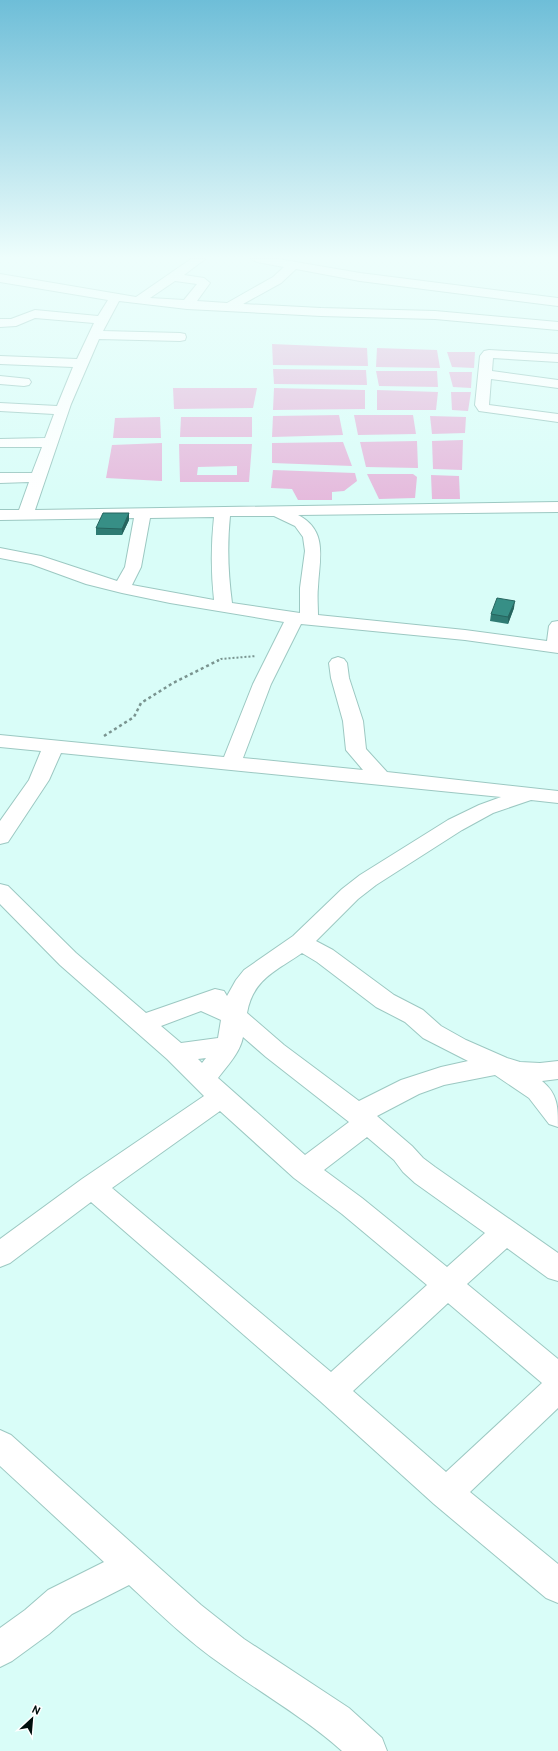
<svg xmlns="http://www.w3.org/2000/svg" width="558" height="1751" font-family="Overpass,sans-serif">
	<rect width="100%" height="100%" fill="#d9fdf8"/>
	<g fill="#e5b9dc" fill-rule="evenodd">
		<path d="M272,344l95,4 1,18 -95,-1z"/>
		<path d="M377,348l60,2 3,18 -64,-1z"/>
		<path d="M447,352h28l-1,16 -22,-1z"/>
		<path d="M273,369l93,1 1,15 -93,-1z"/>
		<path d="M376,371h61l1,16 -59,-1z"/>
		<path d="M449,372h23l-1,16 -18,-1z"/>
		<path d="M173,388h84l-4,20 -79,1z"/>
		<path d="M274,388l91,2v19l-92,1z"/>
		<path d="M377,390l61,2 -2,18h-59z"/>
		<path d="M451,392h20l-3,19 -16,-1z"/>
		<path d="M339,415l4,20 -71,2 1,-21z"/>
		<path d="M354,415h59l3,19 -58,1z"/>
		<path d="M430,416l36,1 -1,16 -33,1z"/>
		<path d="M160,417l1,21h-48l2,-20z"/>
		<path d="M181,417h71v20h-72z"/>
		<path d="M463,440l-1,30 -29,-1 -1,-28z"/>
		<path d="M417,441l1,27 -52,-1 -6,-25z"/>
		<path d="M343,442l9,24 -80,-3v-20z"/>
		<path d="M162,443v38l-56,-3 6,-33z"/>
		<path d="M179,444h73l-3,38h-69zM237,466v9h-40l1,-8z"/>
		<path d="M273,470l82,3 2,8 -13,10 -12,1v8h-34l-6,-11 -21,-1z"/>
		<path d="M367,474h46l4,3 -2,21 -36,1z"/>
		<path d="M431,475l28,1 1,23h-28z"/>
	</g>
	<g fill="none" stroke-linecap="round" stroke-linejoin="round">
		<g stroke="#9cc8c2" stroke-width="2">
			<g id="minor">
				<path d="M191,259h14l-21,16 20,3 6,5 -13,18 30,2 46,-26 11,-10 -27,-5 -6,-3h27l82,14 198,25v8l-198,-25 -64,-12 -15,14 -38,21 78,4 114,3 123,11v8l-123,-11 -114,-3 -134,-7 -68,-8 -16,30 77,2 5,1 1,3 -1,3 -5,1 -81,-2 -28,65 -36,106 523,-8v10l-260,3c31,16 21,45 20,72 -1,9 0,19 0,28l147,15 82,11 2,-15 3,-4 6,-1v32l-93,-13 -164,-16 -30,60 -28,74 120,12 -17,-20 -3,-29 -12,-43 -2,-15 3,-4 6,-2 6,2 3,4 2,15 14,43 3,28 21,23 171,19v12l-27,-3 -38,13 -31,17 -86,55 -18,14 -42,42 17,9 61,45 29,15 18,16 25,14 41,18 13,4 20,1 18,-2v18l-16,2c16,13 16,26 16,46l-9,-3 -20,-26 -34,-23 -51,10 -25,9 -42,22 35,30 11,12 12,9 123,86v28l-10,-3 -41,-30 -40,36 91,75v49l-88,84 88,72v39l-12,-5 -112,-94 -114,-103 -229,-199 -81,61 -10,4v-28l82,-60 122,-83 -37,-37 -107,-94 -60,-61v-20l8,2 68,67 70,60 69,-24 9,2 3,5 9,-16 8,-10 49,-34 49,-47 18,-14 88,-55 31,-15 22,-8 -440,-44 -12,27 -41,62 -8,2v-23l29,-41 12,-29 -41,-4v-12l224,22 29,-73 31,-62 -114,-19 -48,-10 -36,-9 -55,-20 -31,-6v-10l41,8 76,25 8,-14 9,-49 -134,2v-10h19l10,-28 -29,1v-10h32l10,-26h-42v-8l45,-1 9,-24 -54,-3v-8l57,3 16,-39 -73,-3v-8l77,3 17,-36 -59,-5 -19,8 -16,1v-8h11l24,-9 63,6 10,-16 -108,-18v-8l136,23zM175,281l22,3 -13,16 -34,-2zM230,516h44l21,10 8,11 2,14 -5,37v25l-68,-10c-4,-30 -5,-57 -2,-87zM214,517c-3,28 -3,55 0,83l-82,-15 9,-18 9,-49zM302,953l15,9 59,45 29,15 18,16 45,23 -27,6 -40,13 -42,21 -75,-56 -37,-32c6,-34 29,-42 55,-60zM201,1011l20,9 -3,18 -37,5 -20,-17zM243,1037l23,20 83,65 -44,33 -87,-77c9,-12 22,-25 25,-41zM206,1058l-4,5 -4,-4zM220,1111l74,67 48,36 85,71 -96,87 -219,-184zM367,1137l27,23 9,12 12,11 70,50 -38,34 -85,-69 -38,-28zM448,1303l94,80 -96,89 -93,-81z"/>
				<path d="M489,350l69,4v8l-65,-4 -1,13 66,9v8l-67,-9 -2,26 69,9v8l-79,-11 -4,-6 5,-49 4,-5z"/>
				<path d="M0,376l29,3 2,3 -2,3 -5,1 -24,-2z"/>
				<path d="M0,1430l11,5 190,170 43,34 105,69 33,30 5,13h-45c-37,-33 -81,-58 -121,-87 -33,-23 -62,-51 -92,-79l-57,29 -23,20 -37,27 -12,6v-39l25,-18 23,-20 56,-28 -104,-96z"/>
			</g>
		</g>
		<path stroke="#7a9490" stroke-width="2" stroke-dasharray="2 2" stroke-linecap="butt" d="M217,661l4,-2 35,-3"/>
		<path stroke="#7a9490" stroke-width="2.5" stroke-dasharray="3 3" stroke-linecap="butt" d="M104,736l30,-19 7,-14 32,-20 46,-23"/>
		<use href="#minor" fill="#fff" fill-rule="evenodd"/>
	</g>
	<g fill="#2f7b73">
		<path d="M129,513v7l-7,15h-26v-7z"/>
		<path d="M514,608l-6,16 -18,-3 1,-7z"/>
	</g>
	<g fill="#26645e">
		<path d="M129,513v7l-7,15v-6z"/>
		<path d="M515,601l-1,7 -6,16v-7z"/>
	</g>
	<g fill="#378f86" stroke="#26645e">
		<path d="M103,513h26l-7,16 -26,-1z"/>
		<path d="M497,598l18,3 -7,16 -17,-3z"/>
	</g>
	<linearGradient id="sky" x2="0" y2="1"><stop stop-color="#6ebed8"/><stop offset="0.51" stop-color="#eefefc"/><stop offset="1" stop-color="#eefefc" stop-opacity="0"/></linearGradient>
	<rect width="558" height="504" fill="url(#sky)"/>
	<g transform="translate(32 1719) rotate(26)" stroke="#ffffff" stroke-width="3" paint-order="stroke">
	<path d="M0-3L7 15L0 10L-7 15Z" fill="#010f0d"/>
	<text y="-6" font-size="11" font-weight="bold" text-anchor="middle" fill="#010f0d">N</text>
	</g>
</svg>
